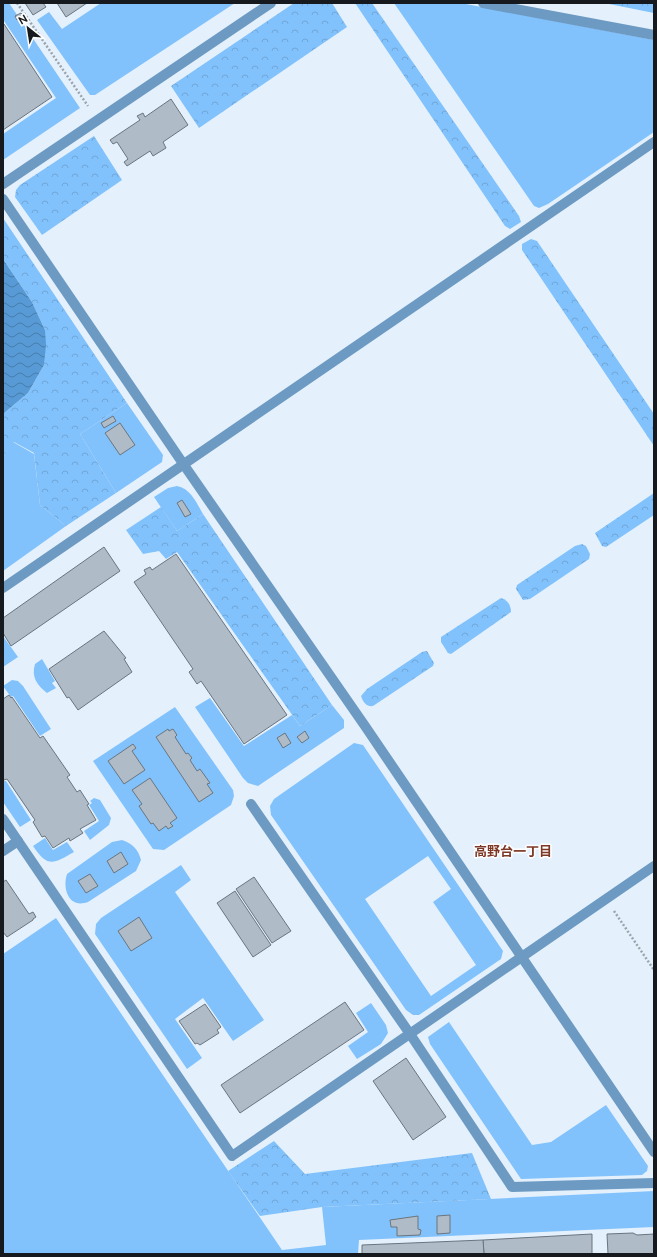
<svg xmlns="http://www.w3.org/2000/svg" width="657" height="1257" font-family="Raleway,'Noto Sans JP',sans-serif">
	<defs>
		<pattern id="forest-crowns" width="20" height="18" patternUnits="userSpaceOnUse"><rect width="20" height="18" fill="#82c2fc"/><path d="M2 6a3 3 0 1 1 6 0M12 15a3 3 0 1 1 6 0" fill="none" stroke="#70a6d8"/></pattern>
		<pattern id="water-waves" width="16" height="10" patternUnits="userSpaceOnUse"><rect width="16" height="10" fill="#579ad5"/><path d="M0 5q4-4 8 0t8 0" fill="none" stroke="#477dac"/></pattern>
	</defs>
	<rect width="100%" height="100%" fill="#e4f1fc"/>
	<g fill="#82c2fc" fill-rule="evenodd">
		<path d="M3,3h6l71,105 -77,52v-26l53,-36 -52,-77h-1z"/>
		<path d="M101,3h134l-140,92h-5l-53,-75 12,-8 13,17z"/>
		<path d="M394,3h67l193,37v92l-106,72 -9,4 -5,-2z"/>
		<path d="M127,403l36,52 -1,7 -46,31 -36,-59z"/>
		<path d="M13,442l21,12 6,51 26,21 -63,45v-114z"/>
		<path d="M177,486c14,3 19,16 26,28l-26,17 -23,-34 14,-9z"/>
		<path d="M3,636l15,21 -15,10z"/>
		<path d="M42,659l13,22 -3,2 4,5 -9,5c-10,-8 -16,-16 -12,-29z"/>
		<path d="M12,680l6,1 5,5 28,43 -11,7 -27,-40 -2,1 -8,-11z"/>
		<path d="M210,698l34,48 48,-31 8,11 32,-21 12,15v8l-86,58 -10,-3 -5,-5 -48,-71z"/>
		<path d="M175,707l58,83 1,6 -3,9 -67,45 -11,-1 -60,-88z"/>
		<path d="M354,743l9,2 140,206 -2,8 -82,56h-6l-7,-5 -135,-195 -1,-9 4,-7zM428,856l23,33 -18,13 43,63 -45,31 -66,-97z"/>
		<path d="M3,781h3l25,39 -11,7 -17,-25z"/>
		<path d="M94,798l6,2 11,18 -2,7 -19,15 -6,-9 15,-10 -10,-16 3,-2 -2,-2z"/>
		<path d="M45,838l8,12 14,-8 7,10c-21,12 -26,16 -41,-6z"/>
		<path d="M122,840c11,4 16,9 19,20l-5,11 -48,31c-19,7 -26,-13 -21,-28l45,-32z"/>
		<path d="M181,865l10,15 -16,12 89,128 -31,21 -30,-43 -28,21 27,39 -15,11 -92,-135 1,-10 5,-6z"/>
		<path d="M56,918l226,332 44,-5 -4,-38 332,-16v36l-295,13 -1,14h-355v-300z"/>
		<path d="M371,1003l15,22 2,8 -7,11 -24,15 -9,-13 20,-14 -12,-19z"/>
		<path d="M449,1022l83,123 19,-3 55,-37 42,61 -1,5 -5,4 -121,4 -91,-135 -2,-7z"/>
	</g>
	<g fill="url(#forest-crowns)">
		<path d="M294,3h38l15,24 -148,101 -28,-42z"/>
		<path d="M355,3h17l147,213 2,6 -11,7 -5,-3z"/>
		<path d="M604,3h50v10z"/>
		<path d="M94,136l28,44 -80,55 -27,-38 1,-7 4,-5z"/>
		<path d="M3,218l124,185 -47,31 36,59 -50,33 -26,-21 -6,-52 -20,-11 -11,15v-43l25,-21 16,-28 1,-35 -13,-28 -29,-43z"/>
		<path d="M531,239l6,2 117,173v32l-132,-196v-6z"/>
		<path d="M654,493v22l-48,32 -4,-1 -7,-13z"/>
		<path d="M161,507l16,24 26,-17 129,191 -32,21 -123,-174 -11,7 -7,-8 -16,3 -17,-24z"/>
		<path d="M582,544l4,2 4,8 -1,5 -59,40 -7,1 -7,-11 1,-4 58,-39z"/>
		<path d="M501,598c7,2 10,8 10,14l-60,42 -3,-1 -7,-11v-5z"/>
		<path d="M427,651l7,12 -1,3 -60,40c-7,1 -10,-4 -12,-10l6,-7 55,-37z"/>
		<path d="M274,1141l31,33 167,-21 19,46 -169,8 -62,9 -32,-45z"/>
	</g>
	<path fill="url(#water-waves)" d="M3,259l29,43 13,28 1,15 -2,20 -16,28 -25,21z"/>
	<g fill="#afbbc7" stroke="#6a757f">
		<path d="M25,3h18l3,4 -13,8z"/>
		<path d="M57,3h30l-21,14z"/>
		<path d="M21,13l2,3 -6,4 -2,-4z"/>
		<path d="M4,24l48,73 -49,33v-105z"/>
		<path d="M171,99l17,26 -25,17 3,6 -13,8 -3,-5 -23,15 -3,-4 4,-3 -11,-17 -4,2 -3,-4 30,-20 -3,-4 6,-3 2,4z"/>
		<path d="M113,416l3,5 -12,7 -3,-5z"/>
		<path d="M120,423l15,22 -15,10 -15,-22z"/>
		<path d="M182,500l9,14 -6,3 -8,-14z"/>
		<path d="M104,547l16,24 -109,75 -8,-13v-15z"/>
		<path d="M176,554l111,161 -43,29 -43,-63 -4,3 -8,-12 4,-3 -59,-87 12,-8 -2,-4 6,-3 2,3z"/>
		<path d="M104,631l22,27 -2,1 8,13 -54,38 -9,-13 -2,1 -18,-29z"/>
		<path d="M9,695l2,3 1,-1 28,41 3,-2 27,39 -3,2 10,15 3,-2 9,14 -2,1 9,15 -16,9 3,4 -13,8 -1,-3 -16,10 -8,-12 -3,1 -9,-15 2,-2 -28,-41 -3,1 -1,-2v-79z"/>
		<path d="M168,729l1,2 4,-2 4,6 -2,2 11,17 2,-1 4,5 -2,2 7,11 3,-2 10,14 -3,1 6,9 -14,9 -43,-65z"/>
		<path d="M305,731l4,7 -7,5 -5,-6z"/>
		<path d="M285,733l6,10 -8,5 -6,-10z"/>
		<path d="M133,744l3,4 -4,3 13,19 -21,14 -16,-23z"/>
		<path d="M150,778l27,40 -7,5 3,3 -5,3 -2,-3 -7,5 -6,-8 -2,1 -12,-18 3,-2 -10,-14z"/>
		<path d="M121,852l7,12 -14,9 -7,-12z"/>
		<path d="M90,874l8,12 -12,7 -8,-12z"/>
		<path d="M254,877l37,54 -19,12 -36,-54z"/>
		<path d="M6,880l23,34 4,-2 3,5 -3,2v1l-26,17 -4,-5v-50z"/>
		<path d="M235,891l36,54 -18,12 -36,-54z"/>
		<path d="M139,917l13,21 -21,13 -13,-20z"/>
		<path d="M345,1002l19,28 -124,83 -19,-28z"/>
		<path d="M205,1004l16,23 -4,3 2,3 -19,12 -3,-2 -2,1 -16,-23z"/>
		<path d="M406,1058l40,59 -33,23 -40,-59z"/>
		<path d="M450,1215v18l-13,1v-18z"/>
		<path d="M418,1216v13l3,1 -1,5 -23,1v-9h-6l-1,-7z"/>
		<path d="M633,1233l4,2 17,-1v20h-46l-1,-20z"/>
		<path d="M592,1234v20h-108l-1,-14z"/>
		<path d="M483,1240l1,14h-122v-9z"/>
	</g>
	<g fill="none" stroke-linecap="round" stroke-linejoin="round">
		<g stroke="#9ba4ad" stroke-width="2.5" stroke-dasharray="2 2" stroke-linecap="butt">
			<path d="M17,3l71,103"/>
			<path d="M614,911l40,59"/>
		</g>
		<g stroke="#6d9ac2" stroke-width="10">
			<path d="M483,3l171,32"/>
			<path d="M3,184l268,-181"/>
			<path d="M3,199l181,266 181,261 289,426"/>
			<path d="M3,588l651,-446"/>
			<path d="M251,804l159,230 102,153 142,-4"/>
			<path d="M3,819l229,337 422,-290"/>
			<path d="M3,851l15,-10"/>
		</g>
	</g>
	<g text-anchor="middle" stroke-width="3" stroke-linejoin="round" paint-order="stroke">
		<g font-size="13" font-weight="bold" fill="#7e3926" stroke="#fff">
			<text x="513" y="856">高野台一丁目</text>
		</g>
	</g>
	<rect width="657" height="1257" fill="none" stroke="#161a1e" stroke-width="8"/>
	<g transform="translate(28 28) rotate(330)" stroke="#ffffff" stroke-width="3" paint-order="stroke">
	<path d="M0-3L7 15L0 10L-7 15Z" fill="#161a1e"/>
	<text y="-6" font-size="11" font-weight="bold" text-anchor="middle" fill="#161a1e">N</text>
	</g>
</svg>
